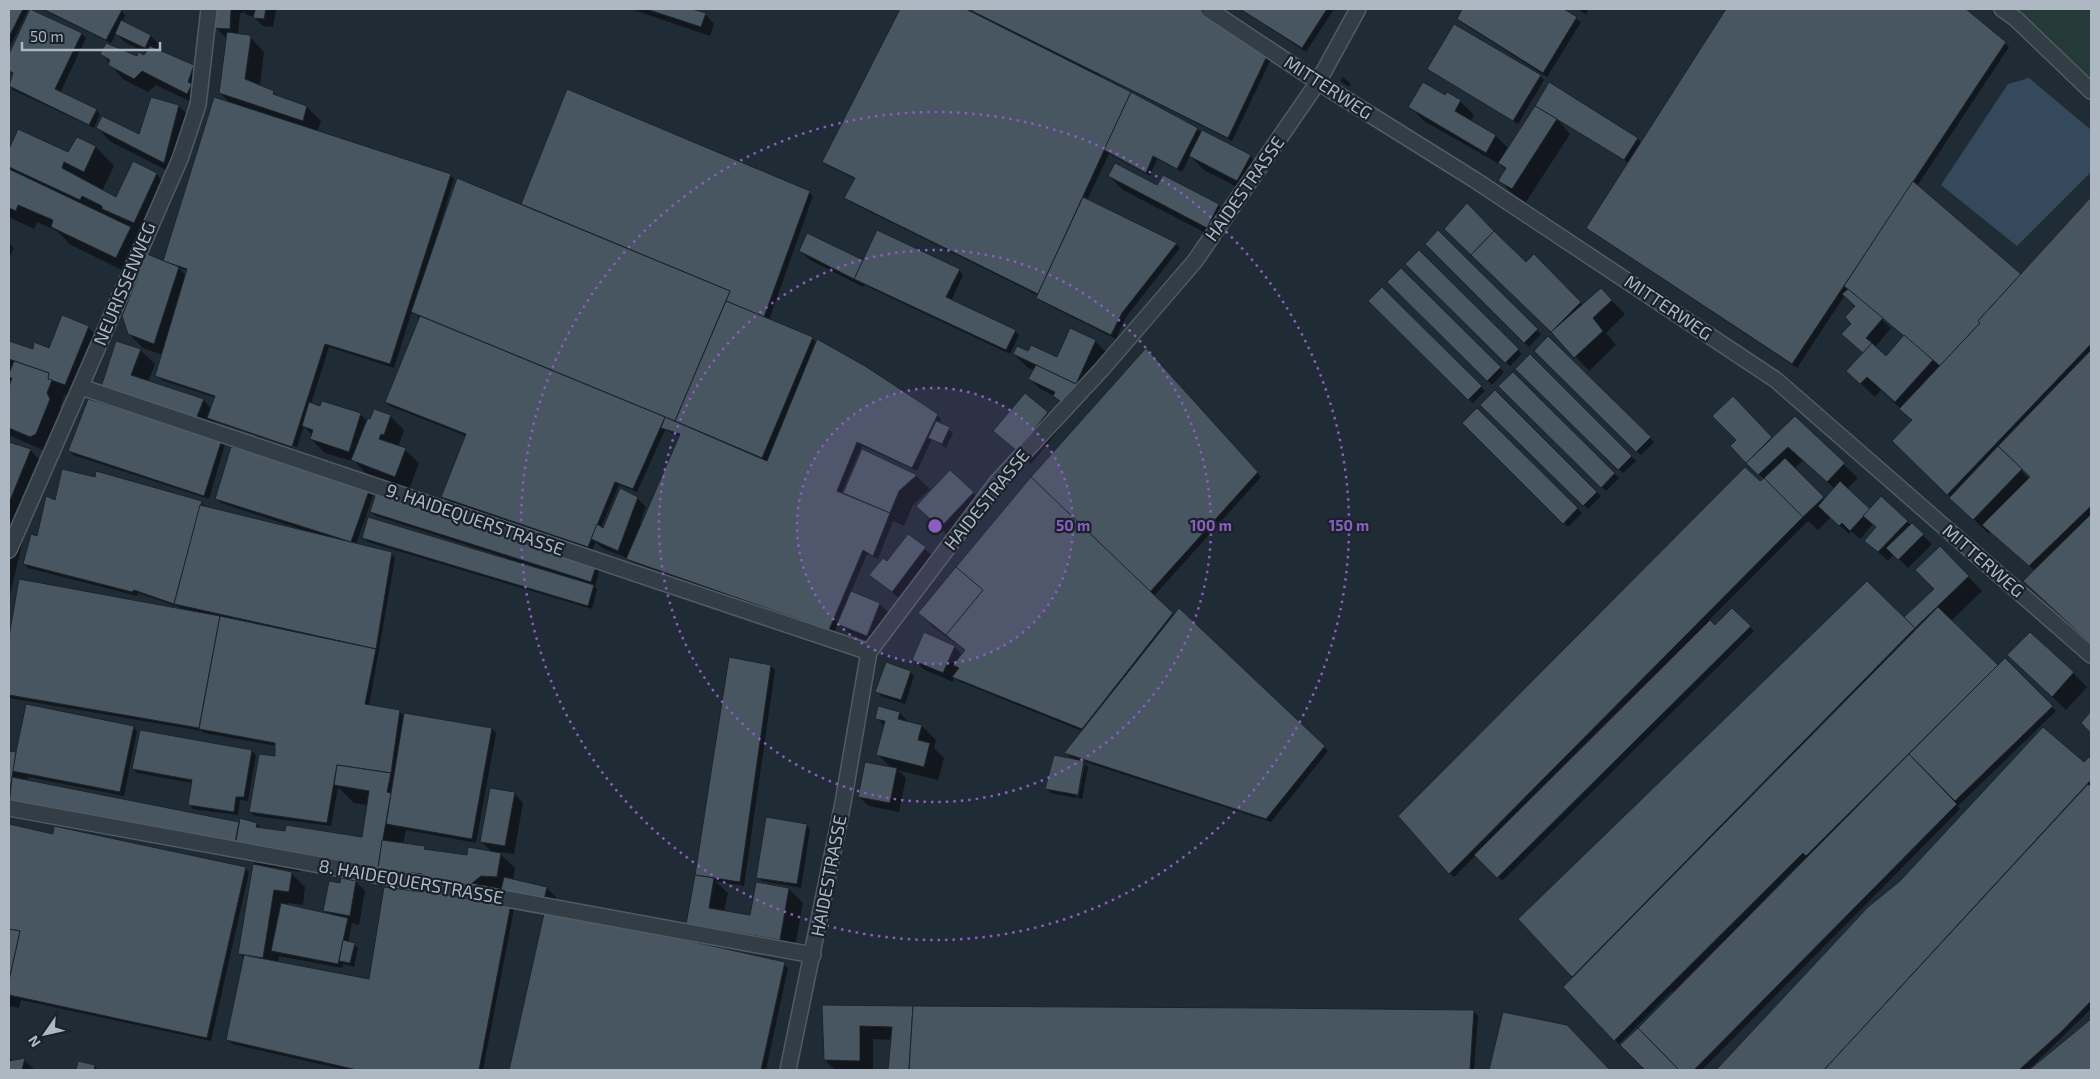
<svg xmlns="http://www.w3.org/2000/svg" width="2100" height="1079" font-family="'Exo 2',sans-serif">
	<rect width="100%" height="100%" fill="#202c35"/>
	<path fill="#253a38" d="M2010,9h81v72z"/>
	<path fill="#344a5c" d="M2029,78l62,52v42l-74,74 -76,-61 67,-101z"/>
	<g fill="#0007" fill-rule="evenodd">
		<path d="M9,9l19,1 -19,39z"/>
		<path d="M41,9h76l4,2 4,4 -3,7 29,14 9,9 -3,5 36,16 14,14 -5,27 -46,-22 -8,7 -25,-13 -21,-25 35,4 8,-1 2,-4 -21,-10 -10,-9 -5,9z"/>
		<path d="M217,9h57l2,2 -3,16 -10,-1 -9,-9 -7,-2 -4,-4v2h-3l-2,22 11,1 15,16 -4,34 13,6 6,6 28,9 14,14 -4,11 133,43 4,4 -15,49 2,1 81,-23 46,-115 241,101 4,4 -44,124 43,18 5,5 120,72 4,4 -2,5 14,9 -7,15 -14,-9 -15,32 -55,-25 -21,48 7,3 -4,-4 72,-17 14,13 -17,16 -9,21 -11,-5 -15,38 -11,-5 -16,38 29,12 9,9 -13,32 -28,-12 -10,-10 -4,10 -202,-71 -5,-4 -25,-10 -6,-6 -4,8 -145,-49 -5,-4 24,-61 -76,-30 -4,-4 34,-84 -8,-7 -18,57 -65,-21 -18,57 10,3 2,-5 38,13 7,7 22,-6 14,14 -6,17 7,3 14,13 -10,27 -42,-16 -12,-12 -30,-9 -14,-14 1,-4 -8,-9 -7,21 -82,-27v2l81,28 -82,-27 -4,10 -94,-32 1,-58 24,8 14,13 -7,18 55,18 9,9 4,-11 -55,-18 -4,-5 6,-20 -20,-7 -14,-14 35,-72 66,-159 -10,-10 7,-56h-2l-9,-9zM179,268l9,3 -2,5zM665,430l15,6 -38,88 -2,-1 6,-16 -9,-9 -33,32 -3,-2 18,-43 18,7z"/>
		<path d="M631,9h57l17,5 9,10 -4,12z"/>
		<path d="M901,9h296l74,50 -39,82 -132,-66 -1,3 98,51 5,4 48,23 14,14 -13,24 -47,-24 -14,-14 -8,16 -25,-13 -7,17 -41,-22 -22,46 89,44 4,4 -54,69 -10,22 -74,-37 -4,-4 1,-2 -189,-94 -4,-5 9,-18 -27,-13 -4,-4z"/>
		<path d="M1240,9h94l-28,43z"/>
		<path d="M1464,9h98l19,13 -34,55 -85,-54 -4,-4z"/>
		<path d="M1577,9h12l-3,5z"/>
		<path d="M1728,9h236l45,38 -92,139 104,89 70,-76v444l-66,-62 10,-10 -45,-40 -2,2 -95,-92 20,-21 -32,-30 -6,7 -27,-26 16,-17 -12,-30 4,-18 -11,-11 -48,73 -205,-136 37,-69 -71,-43 12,14 -44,68 -12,-7 -14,-14 6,-11 -5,-5 -77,-44 -14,-14 36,-10 14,4 14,14 -4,7 26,14 13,13 27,-43 102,33 4,4zM1884,318l21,18 -19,21 -11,-10 16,-19 -9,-8zM2020,466l11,11 -2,2 -10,-11z"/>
		<path d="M31,10l51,24 4,4 -26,55 36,17 4,4 -6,14 -81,-38 -4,-5 5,-10 -5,-3v-15z"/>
		<path d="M1428,68l112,8 4,4 -26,44z"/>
		<path d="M1343,77l8,7 -2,3 -9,-6z"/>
		<path d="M179,106l14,14 -15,56 -67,-34 -14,-14 43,7z"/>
		<path d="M19,130l50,24 9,-16 18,9 18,19 -12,25 15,8 39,-25 19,19 -22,48 -16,-7 12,12 -15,30 -63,-31 -14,-14 -20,-9 -3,7 -25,-12v-47l3,1 -3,-3v-16z"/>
		<path d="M1109,176l49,11 60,18 14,14 -11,22 -98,-51z"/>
		<path d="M1438,232l103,102 -12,13 -103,-103z"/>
		<path d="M9,243l5,5 -5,10z"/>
		<path d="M800,251l63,11 96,8 4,5 -12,26 64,30 4,4 -9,19 -146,-69 -1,2 -53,-27z"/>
		<path d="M1419,251l103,103 -12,12 -103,-102z"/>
		<path d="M1534,256l49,50 18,-16 24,24 -19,19 10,12 -27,26 -35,-38 -73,-70h45z"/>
		<path d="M1401,270l103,102 -12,13 -103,-103z"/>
		<path d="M1382,288l103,103 -12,12 -103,-102z"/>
		<path d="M88,327l19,19 -24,57 -18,-8 -5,12 3,7 -18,37 -34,-15 -2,-2v-92l25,8h15z"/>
		<path d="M1548,338l106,104 -13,13 -105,-104z"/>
		<path d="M1095,341l14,14 -19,42 -2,-1 -15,16 -19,-16 -15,-8 -9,-9 4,-9 -6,-2 -14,-14 15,-2 29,6z"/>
		<path d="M1150,354l111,123 -108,120 20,18 6,-5 149,141 -57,71 -189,-61 3,3h-3l-6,34 -25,-5 -5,-5 32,-27 1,-1 -9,-3 -4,-4 16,-22 -124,-50 -4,-3 -1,4 -30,-13 -9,-10 10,-25 31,13 7,8 4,-4 -33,-24 -13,-14z"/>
		<path d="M1530,356l106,105 -13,12 -106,-104z"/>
		<path d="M1513,374l106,104 -13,13 -106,-105z"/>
		<path d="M1495,392l106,104 -13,13 -106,-104z"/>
		<path d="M1025,394l36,33 -30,37 -36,-33z"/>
		<path d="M1733,398l39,40 23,-20 63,60 -11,11 23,21 11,-12 51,46 -24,24 -14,-14 -6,7 -22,-20 11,-13 -4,-4 -13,15 -9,-8 -2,3 -18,-17 -13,13 -10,-9 -99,99 6,7 17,-17 22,21 -252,250 -26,-26 -22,22 -4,-4 314,-394 -33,-33 6,-6zM1803,460l32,29 -10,11 -31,-31z"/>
		<path d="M1477,410l105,103 -14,14 -104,-104z"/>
		<path d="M221,440l4,4 -16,55 -136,-44 -4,-4z"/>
		<path d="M9,443l21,7 14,14 -17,59 -18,76z"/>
		<path d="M232,448l142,45 -18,52 35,8 4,5 -26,148 30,5 6,6 87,12 4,4 -20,110 -70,-13 -3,14 21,4 3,3 41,6 25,-4 -12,-12 33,-48 9,10 -9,51 -16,-2 17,16 -2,12 34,8 9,9 -3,12 -41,-10 -10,-9 -7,-1 -11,9 -183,-30 -1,4 -27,-5 -1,3 19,3 14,14 -2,18 -15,-2v3l41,9 -4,-4 16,-26 15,-3 9,9 -6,34 -7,-2 -4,20 6,1 4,4 -4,19 -11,-3 -1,4 -63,-12 -1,7 92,17 140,-75 4,4 -31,161h-137l-114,-26 -4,-4 17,-81 -6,-6 19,-86 -19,-19 -217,-37 -1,7 -12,-3v-63l6,1 118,-26 4,4 -13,65 -96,-19 -1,4 213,42 17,1 5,5 101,9 5,-33 -14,-2 -16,-16 -7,39 -76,-10 -5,-4 26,-54 1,-12 -73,-13 -2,-2 -193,-33v-56l11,-62 164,31v-2l-46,-16 -1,3 -109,-28 -4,-4 32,-62h145l4,4 98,26v-2l-82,-27 -4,-4z"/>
		<path d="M973,493l14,14 -33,34 -22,-21z"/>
		<path d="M371,512l229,56 -5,19 2,3 -5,19 -224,-67 -5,-4 143,22 1,-2 -131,-42z"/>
		<path d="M908,535l26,22 -33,43 -30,-25 16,-12z"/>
		<path d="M1940,548l42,43 -31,30 47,46 7,-8 51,52 -98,95 2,3 -258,261h-55l-25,-25 52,-53 -2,-1 -53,53 -54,-57 9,-10 -54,-58 347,-336 48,47 2,-2 -11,-11 29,-28z"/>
		<path d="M730,659l40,7 5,4 -31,216 -29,-5 13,12 -4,19 27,4 38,-27 14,14 -9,50 -92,-16 -14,-14z"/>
		<path d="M2023,668l50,5 14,14 -21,23z"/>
		<path d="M910,672l4,4 -9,28 -24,-8 -4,-5z"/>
		<path d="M900,713l9,10 13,3 14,14 -2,8 10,10 -6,22 -41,-10 9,8 -7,34 -30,-6 -10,-9 32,-29 -13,-14 7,-28 -9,-8z"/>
		<path d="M141,731l111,20 4,4 -8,46 -8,-1 -2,15 -45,-6 -4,-5 4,-21 -56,-10 -4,-4z"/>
		<path d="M2091,754v255l-63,61h-311l152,-162 215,-145z"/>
		<path d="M1085,764l3,3 -6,32 -4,-1z"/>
		<path d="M9,825l45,10 191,33 4,4 -38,169 -190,-41 -2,8 -10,-2z"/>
		<path d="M806,825l4,4 -9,59 -39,-7 -4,-4z"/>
		<path d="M546,910l238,54 4,4 -22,102h-255z"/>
		<path d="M823,1007l650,4 5,5 -4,54h-584l2,-30 -19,-1v31h-38l-10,-10z"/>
		<path d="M1504,1013l62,13 43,44h-119z"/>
		<path d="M2091,1020v50h-60z"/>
		<path d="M9,1054l3,7 12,-1 11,10h-26z"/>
		<path d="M79,1063l15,3 5,4h-21z"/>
	</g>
	<g fill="#485661" stroke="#1b242c">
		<path d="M9,9h14l-14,28z"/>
		<path d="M30,9l52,24 -27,56 42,20 -8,16 -80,-39 4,-13 -4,-2v-17z"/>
		<path d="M43,9h76l3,1 -16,30z"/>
		<path d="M215,9h16l-1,20 -16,-1z"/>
		<path d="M248,9h18l-2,10 -11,-1 2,-8z"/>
		<path d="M646,9h46l14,4 -5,14z"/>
		<path d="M900,9h66l165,83 -93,202 -194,-96 11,-20 -33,-16z"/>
		<path d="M968,9h231l69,45 -40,84z"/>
		<path d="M1240,9h87l-25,39z"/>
		<path d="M1462,9h102l13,8 -34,56 -86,-54z"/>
		<path d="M1726,9h240l40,33 -214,322 -206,-136z"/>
		<path d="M121,20l30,15 -6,13 -30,-14z"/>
		<path d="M1454,24l87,51 -28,46 -86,-52z"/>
		<path d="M227,32l22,3 2,2 -6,42 29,12 -1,3 34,12 -4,15 -84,-28z"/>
		<path d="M106,43l31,13 1,-4 6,3 6,-9 44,19 -6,17 4,2 -5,10 -45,-23 -8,8 -26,-14 2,-5 -10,-6z"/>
		<path d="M1423,82l22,13 2,-3 14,8 -6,11 41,24 -10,18 -78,-46z"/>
		<path d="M1549,82l89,56 -14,22 -89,-54z"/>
		<path d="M567,89l243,102 -46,126 -38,-16 4,-10 -209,-87z"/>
		<path d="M1131,92l67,36 -21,41 -24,-13 -7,17 -42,-23z"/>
		<path d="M151,97l28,8 -15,58 -68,-35 6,-12 37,18z"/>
		<path d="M214,97l237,77 -61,190 -65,-20 -33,103 -85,-29 8,-22 -60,-20 32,-107 -24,-8z"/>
		<path d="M1535,106l22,13 -45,70 -14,-8 8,-13 -8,-5z"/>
		<path d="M18,129l50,23 9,-15 19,9 -12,26 -20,-10 -2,6 54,29 17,-36 24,12 -23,50 -32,-14v-3l-20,-10 -2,4 -71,-33v-18z"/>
		<path d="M1202,130l49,25 -14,26 -48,-25z"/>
		<path d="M1115,163l42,22 6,-10 56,29 -12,24 -99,-52z"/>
		<path d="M9,169l122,58 -15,31 -65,-31 2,-7 -35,-15 -2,6 -7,-3z"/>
		<path d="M457,178l273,113 -55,130 -264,-109z"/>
		<path d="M1913,181l108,93 -43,47 2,2 -40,43 -96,-80z"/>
		<path d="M1083,197l94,46 -55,70 -11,22 -75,-37z"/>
		<path d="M2091,197v147l-144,151 -55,-54 20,-21 -13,-11 81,-86 -2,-2z"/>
		<path d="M1467,203l27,28 -23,24 -27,-26z"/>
		<path d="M877,230l83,39 -14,28 70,33 -10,20 -152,-71z"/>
		<path d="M1438,230l100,99 -14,14 -99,-99z"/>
		<path d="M1494,231l32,31 8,-8 47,48 -30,30 -80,-77z"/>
		<path d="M807,233l56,27 -9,19 -55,-28z"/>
		<path d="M1419,250l100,99 -14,14 -100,-99z"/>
		<path d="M147,254l32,13 -25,77 -26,-10 -6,-18z"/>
		<path d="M1401,268l100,99 -14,14 -100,-99z"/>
		<path d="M1382,287l100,99 -14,14 -100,-99z"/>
		<path d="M1601,288l11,12 -19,18 10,13 -29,27 -23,-26z"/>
		<path d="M1848,289l35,29 -17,20 6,5 -9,10 -22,-19 10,-10 -6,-7 10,-11 -13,-12z"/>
		<path d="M726,301l87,36 -51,121 -87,-37z"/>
		<path d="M62,315l27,11 -24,59 -17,-6 1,-6 -40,-14v-18l24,8 1,-7 15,6z"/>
		<path d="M420,316l245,101 -32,72 -18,-7 -27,65 -147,-50 25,-63 -81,-32z"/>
		<path d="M1070,328l26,12 -20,44 -63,-30 4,-8 11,5 3,-6 26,12z"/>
		<path d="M1904,335l29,25 -38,42 -28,-25 -7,7 -14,-13 26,-28 14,13z"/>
		<path d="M1548,336l103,101 -15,15 -102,-101z"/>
		<path d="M817,339l48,27 73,48 -26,54 -55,-26 -20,49 53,22 -17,43 -10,-6 -34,80 -203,-71 54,-125 -19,-6 4,-11 102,44z"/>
		<path d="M116,341l25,8 -10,26 73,24 -8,20 -95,-32z"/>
		<path d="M1146,348l112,124 -108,120 -119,-115z"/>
		<path d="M2091,350v156l-62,60 -47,-41 48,-48 -32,-31z"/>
		<path d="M1530,354l102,102 -14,14 -103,-101z"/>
		<path d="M14,361l35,12 -1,6 4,1 -5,13 3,6 -14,35 -6,3 -21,-9v-41l3,-9 -3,-1v-3z"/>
		<path d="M1036,365l40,19 3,2 -15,18 -11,-8 2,-4 -27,-13z"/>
		<path d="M1513,372l102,101 -14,15 -103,-102z"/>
		<path d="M1495,390l102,102 -14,14 -103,-101z"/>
		<path d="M1025,393l23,19 -31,39 -24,-20z"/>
		<path d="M1733,396l39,41 -26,26 -16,-17 6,-6 -24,-24z"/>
		<path d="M88,399l134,40 -18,57 -136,-45z"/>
		<path d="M322,401l39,12 -12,39 -39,-13 3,-9 -11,-4 7,-24 11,4z"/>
		<path d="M1477,408l101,100 -15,16 -101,-101z"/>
		<path d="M374,409l17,6 -7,20 -3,-1 -2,5 27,9 -11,29 -44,-17 13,-33 4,-9 2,1z"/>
		<path d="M1795,416l50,47 -18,19 -39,-35 -30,28 -12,-12z"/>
		<path d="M936,421l14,6 -8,17 -14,-6z"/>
		<path d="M9,442l22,7 -22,54z"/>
		<path d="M1998,446l24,23 -49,51 -24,-22z"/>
		<path d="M231,447h8l131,41 -19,54 -136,-43z"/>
		<path d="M862,449l55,26 -18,16 -9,22 -47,-20z"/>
		<path d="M1785,458l39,39 -21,20 -39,-39z"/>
		<path d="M1745,467l15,14 4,-3 39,39 -354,357 -51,-58z"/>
		<path d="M62,469l33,8 1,-6 106,30 -28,103 -40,-14 -2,2 -109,-28 8,-30 6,2 9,-40 9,4z"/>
		<path d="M950,470l24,22 -34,36 -24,-22z"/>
		<path d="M1031,477l142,136 -91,116 -130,-52 7,-9 -6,-3 12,-15 -19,-15 37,-45 -27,-23z"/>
		<path d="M1840,481l30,28 -20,22 -8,-8 -3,3 -21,-20z"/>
		<path d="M620,488l18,9 -20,54 -27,-12 6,-15 6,4z"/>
		<path d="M376,493l221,70 -6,19 -221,-70z"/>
		<path d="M1881,496l27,25 -30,31 -14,-11 12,-14 -13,-11z"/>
		<path d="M200,505l192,47 -16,97 -202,-45z"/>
		<path d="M2091,514v130l-68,-63z"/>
		<path d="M368,517l226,68 -6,21 -226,-68z"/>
		<path d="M1912,523l12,11 -26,26 -12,-12z"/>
		<path d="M908,534l18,13 -34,45 -23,-17 14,-17 4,3z"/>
		<path d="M1940,546l29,30 -54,52 -11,-11 30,-28 -19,-19z"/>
		<path d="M956,567l27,23 -37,45 -28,-22z"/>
		<path d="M19,579l201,37 -21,112 -190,-33v-59z"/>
		<path d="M1867,581l48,47 -343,349 -54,-58z"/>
		<path d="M851,591l29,12 -13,33 -30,-12z"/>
		<path d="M1938,607l60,58 -192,191 -3,-3 -189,188 -51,-54z"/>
		<path d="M1179,608l146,138 -59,73 -202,-66z"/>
		<path d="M1732,608l19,18 -254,252 -23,-23 236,-235 5,5z"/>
		<path d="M220,616l156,33 -11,55 35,6 -9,63 -54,-8 -10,58 -78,-11 10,-58 16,2v-13l-76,-14z"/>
		<path d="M924,632l31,14 -12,27 -31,-13z"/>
		<path d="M2030,632l44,40 -22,25 -45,-42z"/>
		<path d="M729,657l42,8 -31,217 -45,-7z"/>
		<path d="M2005,658l48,48 -98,95 -46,-47z"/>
		<path d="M886,662l25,9 -10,29 -26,-8z"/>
		<path d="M26,704l108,22 -14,66 -108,-21z"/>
		<path d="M878,706l22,6 -2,7 24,6 -4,15 12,3 -6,24 -48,-12 9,-34 -10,-2z"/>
		<path d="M2091,711v22l-10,-10z"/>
		<path d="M404,713l88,15 -20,111 -86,-15z"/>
		<path d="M2043,727l41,35 5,-5 2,1v22l-267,290h-108l152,-163 32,-26z"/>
		<path d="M140,730l112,20 -8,47h-8l-2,15 -46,-7 4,-25 -60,-11z"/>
		<path d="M9,751l7,1 -7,45z"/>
		<path d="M1909,754l48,50 -263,266h-15l-41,-42z"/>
		<path d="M1054,755l30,6 -6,34 -33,-6z"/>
		<path d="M865,762l32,6 -7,35 -32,-6z"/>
		<path d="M337,765l54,8 -4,19 4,1 -13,74 -95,-17 -48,-4 5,-28 17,5 -1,4 29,4 1,-6 76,12 7,-46 -35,-6z"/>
		<path d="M12,777l227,45 -5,26 -225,-42z"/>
		<path d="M2088,784l3,3v214l-30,31 -42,38h-195z"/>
		<path d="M490,788l25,4 -10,54 -25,-4z"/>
		<path d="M766,817l41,7 -10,60 -41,-6z"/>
		<path d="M9,824l44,10 1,-8 192,41 -39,171 -198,-43v-15l11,-49 -11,-2z"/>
		<path d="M382,840l43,6 -1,3 43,6 1,-8 33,6 -4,24 -16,-1 -11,9 -48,-7v-4l-44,-5z"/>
		<path d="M253,864l39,8 -3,20 -15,-2 -11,68 -25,-4z"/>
		<path d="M695,875l19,3 -5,30 41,7 6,-33 33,6 -9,52 -94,-16z"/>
		<path d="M504,877l43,10 -3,13 -43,-10z"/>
		<path d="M341,878l15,3 -6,35 -27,-5 6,-30 11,2z"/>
		<path d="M384,887l127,17 -32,166h-122l-131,-30 18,-85 125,24z"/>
		<path d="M281,903l67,15 -10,46 -67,-13z"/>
		<path d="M545,909l240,53 -24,108h-252z"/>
		<path d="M9,929l11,2 -11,49z"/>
		<path d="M343,940l12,3 -5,20 -11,-2z"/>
		<path d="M822,1005l91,1 -4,64h-21l4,-43 -32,-1v35l-36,-1z"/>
		<path d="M913,1006l350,2 211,2 -4,60h-561z"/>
		<path d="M1503,1012l64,13 43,45h-121z"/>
		<path d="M2091,1019v51h-62z"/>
		<path d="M1638,1028l41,42h-34l-25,-25z"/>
		<path d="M25,1058l-3,12h-13v-9z"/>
		<path d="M78,1061l17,4 -1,5h-18z"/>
	</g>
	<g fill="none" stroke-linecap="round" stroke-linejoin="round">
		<g stroke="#515b64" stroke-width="18">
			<g id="street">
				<path d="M1208,9l110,73 157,98 301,200 315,275"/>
				<path d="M2002,9l14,10 75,72"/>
				<path d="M81,387l788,265"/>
				<path d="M9,550l171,-391 18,-54 11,-96"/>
				<path d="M9,808l804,147"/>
				<path d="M788,1070l55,-267 26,-151 129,-171 104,-112 93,-108 123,-179 40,-73"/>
			</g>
		</g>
		<use href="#street" stroke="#333d46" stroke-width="15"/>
	</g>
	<circle cx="935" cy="526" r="138" fill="#8c5dc0" fill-opacity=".12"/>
	<g fill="none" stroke="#8c5dc0" stroke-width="2.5" stroke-dasharray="2.5 5">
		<circle cx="935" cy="526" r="138"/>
		<circle cx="935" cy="526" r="276"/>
		<circle cx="935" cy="526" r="414"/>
	</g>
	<g text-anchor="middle" stroke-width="4.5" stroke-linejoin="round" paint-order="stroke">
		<g font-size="18" fill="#adb8c3" stroke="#19222a">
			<text transform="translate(1328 88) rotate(33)" y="6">MITTERWEG</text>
			<text transform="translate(1245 189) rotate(-55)" y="6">HAIDESTRASSE</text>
			<text transform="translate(125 284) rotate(-67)" y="6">NEURISSENWEG</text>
			<text transform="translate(1668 308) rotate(34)" y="6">MITTERWEG</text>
			<text transform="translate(987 500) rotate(-51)" y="6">HAIDESTRASSE</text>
			<text transform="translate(475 520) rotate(19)" y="6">9. HAIDEQUERSTRASSE</text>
			<text transform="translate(1983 561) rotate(41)" y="6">MITTERWEG</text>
			<text transform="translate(829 876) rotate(-79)" y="6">HAIDESTRASSE</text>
			<text transform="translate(411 882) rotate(10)" y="6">8. HAIDEQUERSTRASSE</text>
		</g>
	</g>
	<circle cx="935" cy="526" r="8" fill="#8c5dc0" stroke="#19222a" stroke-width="2.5"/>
	<g font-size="15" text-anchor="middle" font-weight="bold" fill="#8c5dc0" stroke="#19222a" stroke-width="4.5" stroke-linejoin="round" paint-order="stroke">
		<text x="1073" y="531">50 m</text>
		<text x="1211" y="531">100 m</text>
		<text x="1349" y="531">150 m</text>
	</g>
	<rect width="2100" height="1079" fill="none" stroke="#adb8c3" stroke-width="20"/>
	<g transform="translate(45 1034) rotate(236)" stroke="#19222a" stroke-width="4" paint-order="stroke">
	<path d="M0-4L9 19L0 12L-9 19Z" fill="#adb8c3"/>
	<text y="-8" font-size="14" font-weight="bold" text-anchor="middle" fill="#adb8c3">N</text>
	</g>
	<path d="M22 42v8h138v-8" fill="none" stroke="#adb8c3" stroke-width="2.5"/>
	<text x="30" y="42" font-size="15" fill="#adb8c3" stroke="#19222a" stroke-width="4" paint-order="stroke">50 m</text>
</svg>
